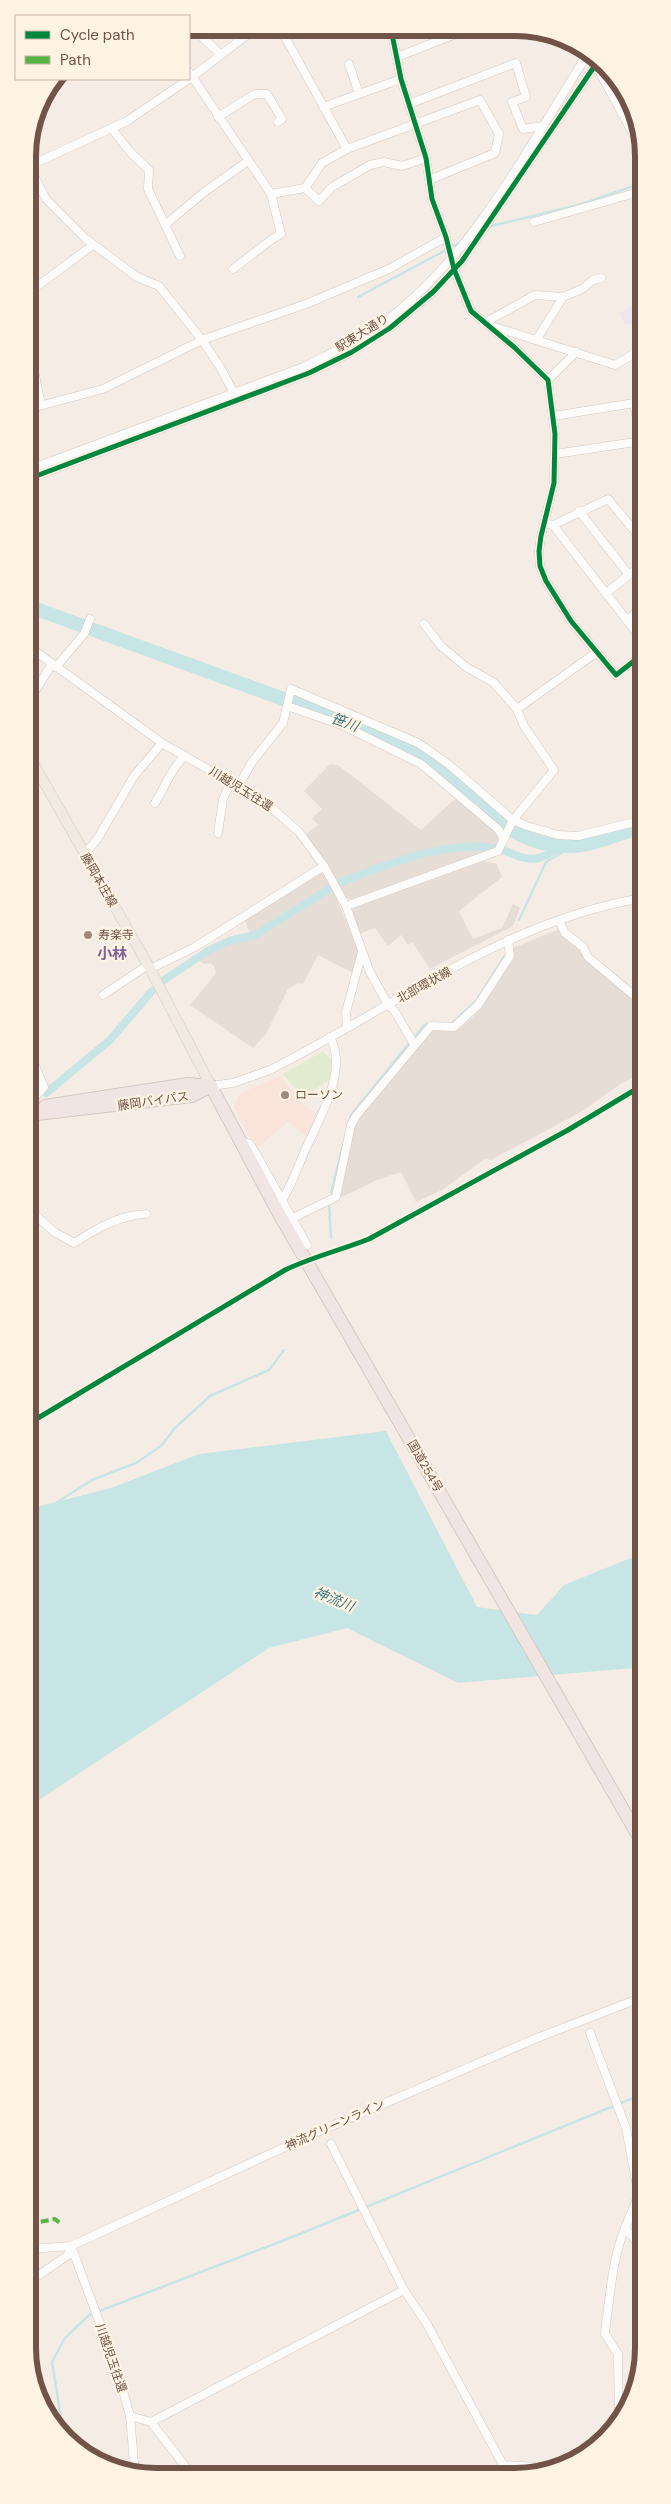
<svg xmlns="http://www.w3.org/2000/svg" width="671" height="2504" font-family="'DM Sans','Noto Sans JP',sans-serif">
	<rect width="100%" height="100%" fill="#f5ede5"/>
	<path fill="#f9e3db" d="M281,1076l21,27 16,12 -10,22 -20,-15 -32,27 -22,-42 6,-14z"/>
	<g fill="#e7ddd7">
		<path d="M330,764l8,1 83,65 35,-32 35,29 7,8 1,10 -2,3 -15,-3 -23,2 -38,5 -84,31 -33,-47 14,-11 -6,-7 10,-9 -18,-18z"/>
		<path d="M479,848l9,2 -137,49 -6,-2 -6,-12 82,-31z"/>
		<path d="M484,861l13,3 5,13 -43,34 14,28 29,-11 11,-24 7,4 -7,18 -83,43 -18,-27 -4,3 -7,-10 -13,11 -13,-18 -16,6 -7,-24 2,-2z"/>
		<path d="M320,873l6,2 6,11 -78,48h-4l-6,-16z"/>
		<path d="M333,890l27,65 -7,18 -35,-18 -15,29 -5,-1 -10,6 -22,45 -13,14 -63,-43 26,-32 -2,-7 -4,-3 -6,1 -6,-4 31,-17 28,-7z"/>
		<path d="M559,929l24,20 5,11 52,41 3,-2v74l-21,10 -41,29 -90,48 -6,-1 -43,31 -26,12 -15,-30 -24,8 -35,17 -3,-4 16,-71 76,-92 28,-1 14,-12 20,-26 16,-28 4,-15z"/>
	</g>
	<path fill="#f0e4ef" d="M635,305l3,6 4,-2v23l-5,3 -6,-12 -5,2 -7,-12z"/>
	<path fill="#e2ebd0" d="M323,1051l9,10 -1,18 -28,18 -20,-23z"/>
	<path fill="#c8e5e5" d="M386,1431l91,176 60,8 27,-30 79,-32v110l-9,5 -176,15 -111,-55 -78,20 -241,159v-298l83,-21 88,-34z"/>
	<g fill="none" stroke-linecap="round" stroke-linejoin="round">
		<g stroke="#c8e5e5" stroke-width="2.5">
			<path d="M487,227l95,-23 60,-21"/>
			<path d="M358,297l103,-55"/>
			<path d="M641,814l2,-1"/>
			<path d="M519,920l27,-58 20,-12 2,-4"/>
			<path d="M450,1025l26,-24 28,-44"/>
			<path d="M414,1038l10,-13 5,-1"/>
			<path d="M349,1123l2,-8 59,-73"/>
			<path d="M331,1192l12,-47"/>
			<path d="M329,1204l2,34"/>
			<path d="M56,1503l36,-23 44,-17 25,-17 14,-18 35,-32 59,-26 15,-20"/>
			<path d="M636,2211l7,-10"/>
			<path d="M64,2436l-12,-74 13,-24 24,-23 206,-79 348,-142"/>
		</g>
		<g stroke="#c8e5e5" stroke-width="8">
			<path d="M503,850c31,13 32,12 61,-5"/>
			<path d="M338,883c50,-18 101,-42 156,-35"/>
			<path d="M164,980l44,-29 21,-10 26,-6 76,-47"/>
			<path d="M46,1093l64,-53 42,-49"/>
		</g>
		<path stroke="#c8e5e5" stroke-width="14" d="M28,606l349,127c25,12 48,26 69,43 39,32 67,70 123,70 25,0 49,-13 74,-19"/>
		<g stroke="#d3c8c0" stroke-width="9">
			<g id="minor">
				<path d="M193,28l28,27"/>
				<path d="M280,28l67,121"/>
				<path d="M391,29l10,50 25,79 6,41 14,38 8,32 17,42 43,36 34,33 7,54 -1,49 -13,53 -2,15 1,15 6,15 25,40 45,54 27,-21"/>
				<path d="M397,57l69,-27"/>
				<path d="M592,58l50,92"/>
				<path d="M349,64l10,30"/>
				<path d="M189,72l82,122 34,-6 17,-25 25,-14 133,-49 19,34 -4,19 -66,27"/>
				<path d="M409,104l107,-41 10,34 -14,5 11,27 20,-3"/>
				<path d="M323,107l78,-28"/>
				<path d="M218,117l37,-23h12l15,25 -4,3"/>
				<path d="M112,129l19,24 18,17 -1,19 32,67"/>
				<path d="M28,164l18,35 39,39 52,39 22,9 43,54 18,27 14,26"/>
				<path d="M29,166l98,-45 65,-44 64,-49"/>
				<path d="M305,188l14,13 13,-14 38,-22 14,-3 18,4 24,-8"/>
				<path d="M534,222l108,-31"/>
				<path d="M165,225l38,-32 45,-32"/>
				<path d="M233,269c17,-12 31,-26 48,-35l-10,-40"/>
				<path d="M28,293l65,-48"/>
				<path d="M484,323l51,-28 28,2 19,-8 11,-9 8,-2"/>
				<path d="M488,325l127,40 27,-16"/>
				<path d="M537,339l26,-42"/>
				<path d="M28,341l13,64"/>
				<path d="M548,380l28,-28"/>
				<path d="M28,409l75,-20 99,-49 104,-36 83,-35 57,-32"/>
				<path d="M554,416l80,-13 7,38"/>
				<path d="M636,442l6,29"/>
				<path d="M555,454l87,-13"/>
				<path d="M28,470l278,-104c27,-14 55,-27 80,-45 89,-68 142,-173 201,-266"/>
				<path d="M28,479l281,-106 43,-21 38,-24 43,-36 29,-31 136,-200"/>
				<path d="M579,511l50,64"/>
				<path d="M548,524l5,1 55,-26 35,42"/>
				<path d="M553,525l90,116"/>
				<path d="M606,593l37,-29"/>
				<path d="M627,620l16,-14"/>
				<path d="M28,646l134,97 103,59 34,30 25,34 22,40 23,64 19,35 6,5 20,34"/>
				<path d="M56,667l28,-33 6,-15"/>
				<path d="M28,702l24,-38"/>
				<path d="M287,706l55,19 79,39 77,65 6,10"/>
				<path d="M517,709l80,-57"/>
				<path d="M239,785l13,-23 31,-39 8,-34 127,54 29,20 66,57 14,6 31,9 20,1 65,-16"/>
				<path d="M155,803c10,-16 16,-34 30,-47"/>
				<path d="M218,833l5,-34 8,-18"/>
				<path d="M85,854l13,-16 36,-62 28,-33"/>
				<path d="M346,906l152,-55 15,-31 41,-50 -30,-44 -7,-17 -24,-27 -27,-15 -25,-21 -17,-22"/>
				<path d="M559,921l6,12 18,14 5,10 49,41 6,-5"/>
				<path d="M150,969l45,-22 129,-81"/>
				<path d="M103,995l45,-30"/>
				<path d="M347,1027l-1,-15 16,-60"/>
				<path d="M30,1054l14,33 -10,11v10"/>
				<path d="M211,1086l22,-3 37,-13c121,-61 236,-150 373,-172"/>
				<path d="M239,1140l11,4 6,10 51,91"/>
				<path d="M283,1199c10,-17 16,-35 24,-53 14,-30 41,-77 23,-109"/>
				<path d="M28,1208l26,24 20,11c22,-14 45,-28 72,-29"/>
				<path d="M293,1218l43,-21 15,-72 5,-9 75,-90 23,1 24,-22 32,-49 -2,-16"/>
				<path d="M590,2033l36,95 12,64c0,9 -14,36 -17,47 -9,27 -11,57 -15,85l-1,10 13,20 1,66"/>
				<path d="M331,2144l73,146 23,34 76,141 54,3"/>
				<path d="M625,2229l18,19"/>
				<path d="M71,2246l46,123 13,47 5,58"/>
				<path d="M29,2249l42,-3 242,-112 224,-96 106,-41"/>
				<path d="M29,2282l39,-27 3,-9"/>
				<path d="M29,2348l2,2"/>
				<path d="M130,2416l21,6 40,52"/>
				<path d="M151,2422l253,-132"/>
			</g>
		</g>
		<g stroke="#d4c9c3" stroke-width="11">
			<path id="major" d="M28,754l120,211 63,121"/>
		</g>
		<g stroke="#d4c9c3" stroke-width="14">
			<g id="highway">
				<path d="M211,1086l67,126 365,632"/>
				<path d="M45,1106l143,-22 23,2"/>
				<path d="M28,1115l164,-19 19,-10"/>
			</g>
		</g>
		<use href="#minor" stroke="#fefcfb" stroke-width="8"/>
		<use href="#major" stroke="#f1eae2" stroke-width="10"/>
		<use href="#highway" stroke="#f0e5e2" stroke-width="12"/>
		<path stroke="#59b447" stroke-width="4" stroke-dasharray="8 4" stroke-linecap="butt" d="M29,2224l26,-5 6,5"/>
		<g stroke="#fff3e4" stroke-width="8">
			<g id="cycleway">
				<path d="M391,29l10,50 25,79 6,41 14,38 8,32 17,42 43,36 34,33 7,54 -1,49 -13,53 -2,15 1,15 6,15 25,40 45,54 27,-21"/>
				<path d="M28,479l281,-106 43,-21 38,-24 43,-36 29,-31 136,-200"/>
				<path d="M28,1424l257,-154c27,-13 56,-20 84,-31l199,-109 75,-45"/>
			</g>
		</g>
		<use href="#cycleway" stroke="#00873e" stroke-width="5"/>
	</g>
	<g fill="#9f897e" stroke="#fff3e4" stroke-width="2">
		<circle cx="88" cy="935" r="5"/>
		<circle cx="285" cy="1095" r="5"/>
	</g>
	<g text-anchor="middle" stroke-width="4.5" stroke-linejoin="round" paint-order="stroke">
		<g font-size="12" fill="#715347" stroke="#fff3e4">
			<text transform="translate(362 333) rotate(-32)" y="4">駅東大通り</text>
			<text transform="translate(241 789) rotate(32)" y="4">川越児玉往還</text>
			<text transform="translate(99 880) rotate(60)" y="4">藤岡本庄線</text>
			<text transform="translate(424 985) rotate(-29)" y="4">北部環状線</text>
			<text transform="translate(153 1101) rotate(-8)" y="4">藤岡バイパス</text>
			<text transform="translate(425 1466) rotate(60)" y="4">国道254号</text>
			<text transform="translate(335 2125) rotate(-24)" y="4">神流グリーンライン</text>
			<text transform="translate(111 2358) rotate(71)" y="4">川越児玉往還</text>
		</g>
		<g font-size="12" fill="#715347" stroke="#fff3e4" text-anchor="start">
			<text x="98" y="939">寿楽寺</text>
			<text x="295" y="1099">ローソン</text>
		</g>
		<g font-size="14" font-style="italic" fill="#3e787f" stroke="#fff3e4">
			<text transform="translate(345 722) rotate(20)" y="5">笹川</text>
			<text transform="translate(334 1599) rotate(22)" y="5">神流川</text>
		</g>
		<g font-size="15" font-weight="bold" fill="#806295" stroke="#fff3e4">
			<text x="112" y="959">小林</text>
		</g>
	</g>
	<path d="M0 0H671V2504H0ZM156 36H515A120 120 0 0 1 635 156V2348A120 120 0 0 1 515 2468H156A120 120 0 0 1 36 2348V156A120 120 0 0 1 156 36Z" fill="#fff3e4" fill-rule="evenodd"/>
	<path fill="none" stroke="#715347" stroke-width="6" d="M156 36H515A120 120 0 0 1 635 156V2348A120 120 0 0 1 515 2468H156A120 120 0 0 1 36 2348V156A120 120 0 0 1 156 36Z"/>
	<rect x="15" y="15" width="175" height="65" fill="#fff3e4" stroke="#c6b3a5"/>
	<rect x="25" y="31" width="25" height="8" fill="#00873e" stroke="#c6b3a5"/>
	<text x="60" y="40" font-size="15" fill="#715347">Cycle path</text>
	<rect x="25" y="56" width="25" height="8" fill="#59b447" stroke="#c6b3a5"/>
	<text x="60" y="65" font-size="15" fill="#715347">Path</text>
</svg>
